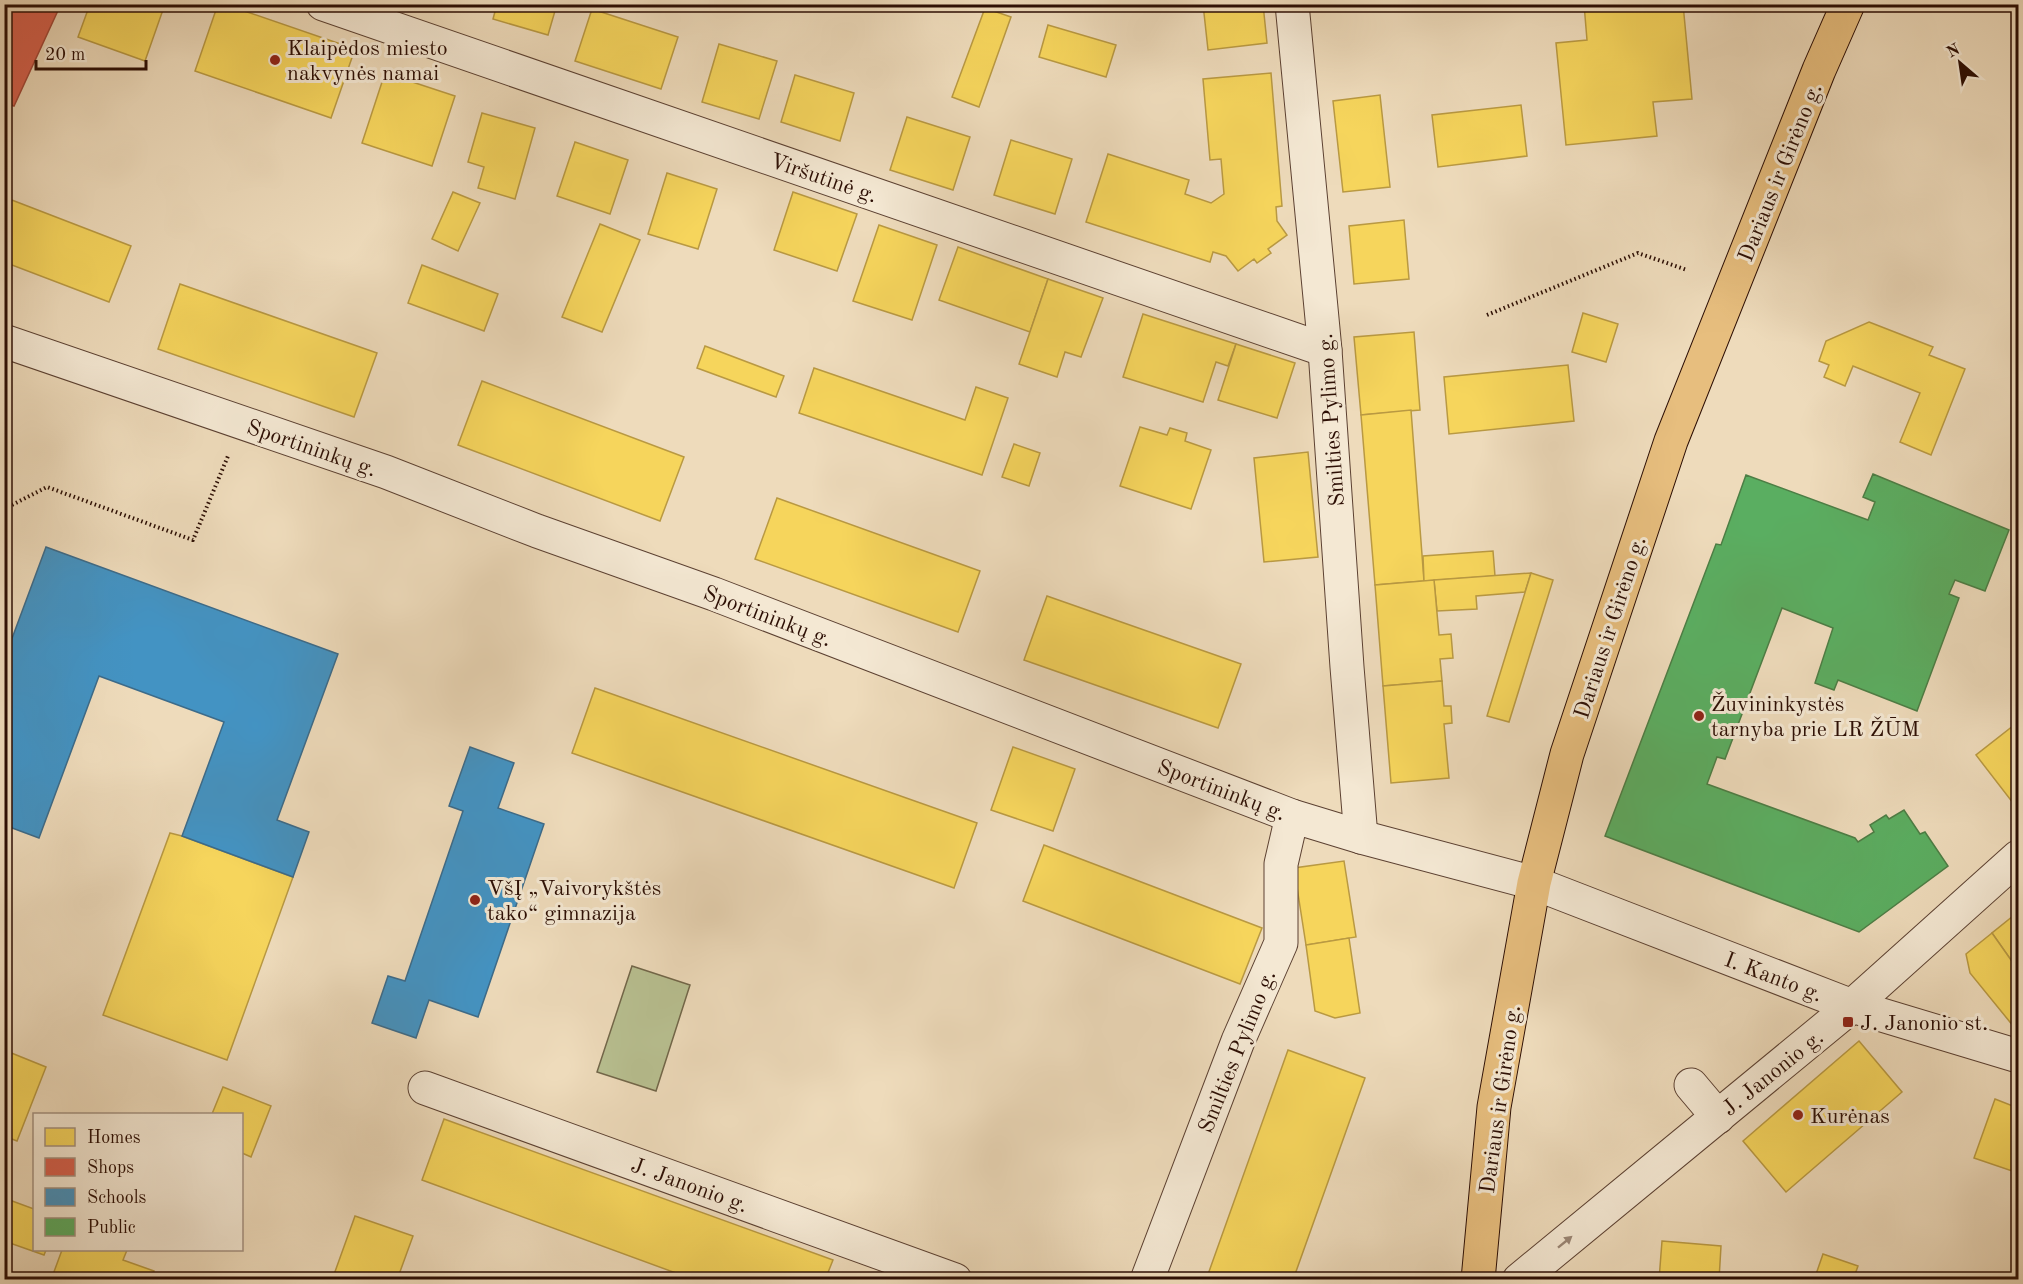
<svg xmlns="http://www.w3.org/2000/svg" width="2023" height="1284" font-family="'Old Standard TT',serif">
	<rect width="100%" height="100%" fill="#eedbbb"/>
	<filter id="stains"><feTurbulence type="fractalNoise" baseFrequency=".00333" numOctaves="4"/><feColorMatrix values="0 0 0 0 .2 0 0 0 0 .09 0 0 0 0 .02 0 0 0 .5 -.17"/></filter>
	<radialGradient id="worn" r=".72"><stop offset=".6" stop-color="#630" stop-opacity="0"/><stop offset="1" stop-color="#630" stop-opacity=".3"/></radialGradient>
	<path fill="#b8c091" stroke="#72674a" stroke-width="1.5" d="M632,966l58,19 -34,106 -59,-19z"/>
	<g fill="#f6d55c" stroke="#b99942" stroke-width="1.5">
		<path d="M90,4h75l-20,57 -67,-24z"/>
		<path d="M218,4h6l131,45 -24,69 -136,-47z"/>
		<path d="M497,4h60l-9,31 -55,-16z"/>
		<path d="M1203,4h60l4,39 -59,7z"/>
		<path d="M1584,4h99l9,95 -39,3 4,34 -91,9 -10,-102 31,-3z"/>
		<path d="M985,8l26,9 -32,90 -27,-10z"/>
		<path d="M592,9l86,28 -17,52 -86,-28z"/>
		<path d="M1048,25l68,20 -10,32 -67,-20z"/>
		<path d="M719,44l58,17 -18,58 -57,-17z"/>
		<path d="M385,73l70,23 -23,70 -70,-23z"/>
		<path d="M1271,73l11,133 -6,1 1,14 10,14 -19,14 3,4 -14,10 -3,-4 -16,12 -12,-15 -13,-4 -3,10 -124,-40 22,-68 81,26 -4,14 26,9 13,-9 -3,-35 -11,1 -7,-81z"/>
		<path d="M795,75l59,18 -14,48 -59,-19z"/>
		<path d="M1380,95l10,92 -47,5 -10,-91z"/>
		<path d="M1521,105l6,51 -89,11 -6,-52z"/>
		<path d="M482,113l53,15 -20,71 -37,-11 6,-21 -16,-5z"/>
		<path d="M907,117l63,20 -17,53 -63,-20z"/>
		<path d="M1011,140l61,19 -17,55 -61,-19z"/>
		<path d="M575,142l53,18 -18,54 -53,-18z"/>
		<path d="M667,173l50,16 -19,60 -50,-15z"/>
		<path d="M453,192l27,11 -22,48 -26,-12z"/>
		<path d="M793,192l64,22 -20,57 -63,-21z"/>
		<path d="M4,197l127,49 -22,56 -105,-40z"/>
		<path d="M1404,220l5,59 -55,5 -5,-58z"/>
		<path d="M600,224l40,16 -38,92 -40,-15z"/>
		<path d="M879,225l58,20 -25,75 -59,-19z"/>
		<path d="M958,247l90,32 -18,53 -91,-32z"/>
		<path d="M422,265l76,29 -14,37 -76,-28z"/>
		<path d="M1048,279l55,19 -22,59 -16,-5 -8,25 -38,-13z"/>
		<path d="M180,284l197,69 -23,64 -196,-68z"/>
		<path d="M1583,313l35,11 -12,38 -34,-10z"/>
		<path d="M1143,314l93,30 -8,22 -12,-4 -13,40 -80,-25z"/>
		<path d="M1869,322l64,25 -4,8 36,14 -34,86 -31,-13 20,-49 -67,-27 -8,20 -21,-9 5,-12 -10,-4 7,-20z"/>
		<path d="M1414,332l6,78 -59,5 -7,-78z"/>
		<path d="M1236,344l59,19 -18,55 -59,-18z"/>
		<path d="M705,346l79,30 -8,21 -79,-29z"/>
		<path d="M1568,365l6,56 -125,13 -5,-57z"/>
		<path d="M814,368l151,52 11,-33 32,11 -26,77 -183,-62z"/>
		<path d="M482,381l202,76 -24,64 -202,-76z"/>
		<path d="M1411,410l13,171 -49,4 -14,-170z"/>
		<path d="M1140,427l27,8 3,-7 17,5 -2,8 26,9 -20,59 -71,-23z"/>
		<path d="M1014,444l26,9 -11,33 -27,-9z"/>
		<path d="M1308,452l10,105 -54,5 -10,-104z"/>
		<path d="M777,498l203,73 -22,61 -203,-73z"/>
		<path d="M1493,551l2,25 -71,5 -1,-25z"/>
		<path d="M1531,573l-6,19 -49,4 1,13 -40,2 -3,-31z"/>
		<path d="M1531,573l22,7 -44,142 -22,-6z"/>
		<path d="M1434,580l5,55 12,-1 2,24 -13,1 2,22 -59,5 -8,-101z"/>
		<path d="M1047,596l194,68 -23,64 -194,-68z"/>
		<path d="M1442,681l2,25h7l1,17 -8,1 5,54 -58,5 -8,-97z"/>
		<path d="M595,688l382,135 -23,65 -382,-135z"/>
		<path d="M2018,722v77l-5,4 -37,-48z"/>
		<path d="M1013,747l62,22 -22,62 -62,-21z"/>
		<path d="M170,833l12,3 111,41 -66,183 -124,-45z"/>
		<path d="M1044,845l218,83 -22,56 -217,-83z"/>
		<path d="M1344,861l12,76 -50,8 -12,-77z"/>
		<path d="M2018,912v58l-26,-37z"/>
		<path d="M1992,933l26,37v58l-4,-1 -44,-54 -4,-19z"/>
		<path d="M1349,938l11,75 -25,5 -20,-7 -9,-66z"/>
		<path d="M1859,1041l43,51 -116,100 -43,-51z"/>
		<path d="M4,1050l42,17 -29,74 -13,-5z"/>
		<path d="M1288,1050l77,28 -72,202h-87z"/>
		<path d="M223,1087l48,19 -20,51 -9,-4v-39h-30z"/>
		<path d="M1995,1099l23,9v65l-44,-15z"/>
		<path d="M444,1119l389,141 -8,20h-130l-273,-100z"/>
		<path d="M4,1198l30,11v41h12l-2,5 -40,-14z"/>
		<path d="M355,1216l58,20 -16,44h-65z"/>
		<path d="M1662,1241l59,5 -2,34h-60z"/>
		<path d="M62,1250h65l-4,10 31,11 -3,9h-100z"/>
		<path d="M1823,1254l35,12 -5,14h-39z"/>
	</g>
	<path fill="#d6604d" stroke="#a34737" stroke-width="1.5" d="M4,4h57l-47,102 -10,-3z"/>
	<g fill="#4393c3" stroke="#3c6b8a" stroke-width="1.5">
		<path d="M46,547l292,107 -61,166 32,12 -16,45 -111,-41 42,-114 -125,-46 -60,162 -35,-13v-165z"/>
		<path d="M470,747l44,16 -16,45 46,16 -66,193 -49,-17 -13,38 -44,-15 16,-47 17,5 58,-170 -14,-5z"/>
	</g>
	<path fill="#5aae61" stroke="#4c7e45" stroke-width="1.5" d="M1873,474l136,56 -24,61 -30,-11 -6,14 10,4 -42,113 -79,-31 -4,10 -19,-7 18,-55 -51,-20 -57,151 -8,-2 -10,27 148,54 3,4 16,-10 -4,-7 16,-10 3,4 15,-9 16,24 5,-2 23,34 -89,66 -254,-96 111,-292 5,1 25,-70 122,45 7,-18 -12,-5z"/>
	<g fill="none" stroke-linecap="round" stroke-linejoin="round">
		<g stroke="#5c4132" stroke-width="35">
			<g id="minor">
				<path d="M323,4l1002,346"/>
				<path d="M1292,4l33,346 22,317 14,170"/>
				<path d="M4,341l382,131 151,59 177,63 578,222 69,21 173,46 318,123 166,50"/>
				<path d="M1691,1085l27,32"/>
				<path d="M425,1088l530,192"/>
				<path d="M1147,1280l91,-239 43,-98v-79l11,-48"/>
				<path d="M1519,1280l333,-274 166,-149"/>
			</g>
		</g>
		<g stroke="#2c0e04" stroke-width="35">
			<path id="major" d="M1478,1280l16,-173 40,-224 33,-129 104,-313 148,-371 29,-66"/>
		</g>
		<g stroke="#2c0e04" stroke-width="4" stroke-dasharray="1.5 3" stroke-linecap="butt">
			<path d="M1487,315l151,-62 49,17"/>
			<path d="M4,509l43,-22 146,53 35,-84"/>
		</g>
		<use href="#minor" stroke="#f4e8d3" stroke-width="33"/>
		<use href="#major" stroke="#e7be7e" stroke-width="33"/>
	</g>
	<defs><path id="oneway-solid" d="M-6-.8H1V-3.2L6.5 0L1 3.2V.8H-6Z" transform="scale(1.5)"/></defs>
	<use fill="#9a8676" href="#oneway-solid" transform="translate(1565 1242) rotate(-39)"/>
	<g fill="#8f2418" stroke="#f4e8d3" stroke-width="2">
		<circle cx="275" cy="60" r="6"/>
		<circle cx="1699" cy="716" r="6"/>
		<circle cx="475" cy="900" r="6"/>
		<rect x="1842" y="1016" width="12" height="12" rx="3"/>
		<circle cx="1798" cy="1115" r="6"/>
	</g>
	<g text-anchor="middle" stroke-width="6" stroke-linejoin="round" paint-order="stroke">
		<g font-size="22" fill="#2c0e04" stroke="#f4e8d3" text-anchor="start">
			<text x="287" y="55">Klaipėdos miesto<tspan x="287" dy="25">nakvynės namai</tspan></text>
			<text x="1711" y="711">Žuvininkystės<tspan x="1711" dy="25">tarnyba prie LR ŽŪM</tspan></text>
			<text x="487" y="895">VšĮ „Vaivorykštės<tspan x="487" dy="25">tako“ gimnazija</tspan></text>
			<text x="1860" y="1030">J. Janonio st.</text>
			<text x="1810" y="1123">Kurėnas</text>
		</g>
		<g font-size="22" fill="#2c0e04" stroke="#f4e8d3">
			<text transform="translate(1779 172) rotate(-68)" y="8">Dariaus ir Girėno g.</text>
			<text transform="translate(824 177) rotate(19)" y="8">Viršutinė g.</text>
			<text transform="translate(1330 420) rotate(-94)" y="8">Smilties Pylimo g.</text>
			<text transform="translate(312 447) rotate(19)" y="8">Sportininkų g.</text>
			<text transform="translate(768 615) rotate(21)" y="8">Sportininkų g.</text>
			<text transform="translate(1609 627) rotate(-72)" y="8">Dariaus ir Girėno g.</text>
			<text transform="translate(1222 789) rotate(21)" y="8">Sportininkų g.</text>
			<text transform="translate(1774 976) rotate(21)" y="8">I. Kanto g.</text>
			<text transform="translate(1236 1051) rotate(-68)" y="8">Smilties Pylimo g.</text>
			<text transform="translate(1772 1072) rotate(-39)" y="8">J. Janonio g.</text>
			<text transform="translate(1499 1099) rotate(-82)" y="8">Dariaus ir Girėno g.</text>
			<text transform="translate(690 1184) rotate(20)" y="8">J. Janonio g.</text>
		</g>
	</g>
	<rect width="2023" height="1284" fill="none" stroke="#eedbbb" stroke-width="24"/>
	<rect x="6" y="6" width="2011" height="1272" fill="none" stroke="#2c0e04" stroke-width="3"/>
	<rect x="12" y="12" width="1999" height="1260" fill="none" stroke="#2c0e04" stroke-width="1.5"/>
	<rect x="33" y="1113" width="210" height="138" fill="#f4e8d3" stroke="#a49180" stroke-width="1.5"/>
	<rect x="45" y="1128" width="30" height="18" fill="#f6d55c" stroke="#a49180" stroke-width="1.5"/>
	<text x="87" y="1143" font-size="18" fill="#2c0e04">Homes</text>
	<rect x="45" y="1158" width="30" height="18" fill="#d6604d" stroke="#a49180" stroke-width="1.5"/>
	<text x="87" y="1173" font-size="18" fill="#2c0e04">Shops</text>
	<rect x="45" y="1188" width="30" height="18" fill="#4393c3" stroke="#a49180" stroke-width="1.5"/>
	<text x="87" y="1203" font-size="18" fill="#2c0e04">Schools</text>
	<rect x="45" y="1218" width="30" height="18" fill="#5aae61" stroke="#a49180" stroke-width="1.5"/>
	<text x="87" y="1233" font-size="18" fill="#2c0e04">Public</text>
	<g transform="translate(1960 63) rotate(331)" stroke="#f4e8d3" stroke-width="4.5" paint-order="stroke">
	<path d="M0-4.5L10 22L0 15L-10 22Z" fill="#2c0e04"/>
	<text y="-9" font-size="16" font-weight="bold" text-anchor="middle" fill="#2c0e04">N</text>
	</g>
	<path d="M36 60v9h110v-9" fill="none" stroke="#2c0e04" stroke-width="3"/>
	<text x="45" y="60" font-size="18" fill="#2c0e04" stroke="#f4e8d3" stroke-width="4.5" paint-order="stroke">20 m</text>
	<rect width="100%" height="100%" filter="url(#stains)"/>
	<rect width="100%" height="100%" fill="url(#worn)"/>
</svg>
